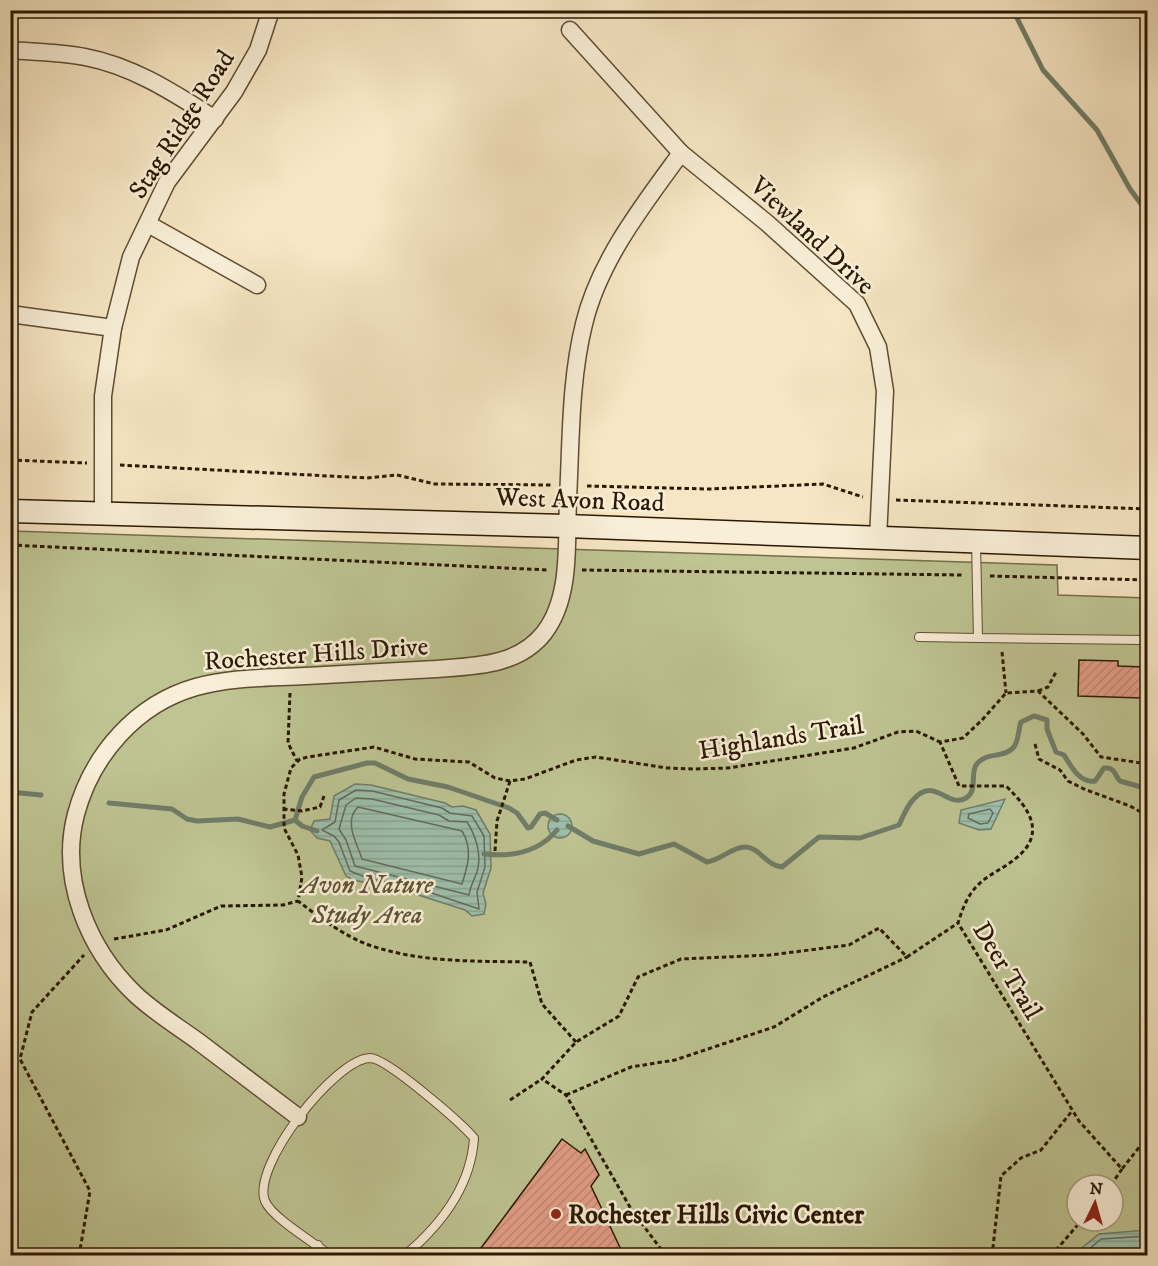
<svg xmlns="http://www.w3.org/2000/svg" width="1158" height="1266" font-family="'IM FELL DW Pica',serif">
	<defs>
		<pattern id="water-rules" width="6" height="5" patternUnits="userSpaceOnUse" patternTransform="scale(1.5)"><rect width="6" height="5" fill="#9ec0ad"/><path d="M0 2.5h6" fill="none" stroke="#88a493"/></pattern>
		<pattern id="building-hatch" width="6" height="6" patternUnits="userSpaceOnUse" patternTransform="scale(1.5)"><rect width="6" height="6" fill="#e39d87"/><path d="M-1 1l2-2M0 6l6-6M5 7l2-2" fill="none" stroke="#c38673"/></pattern>
	</defs>
	<rect width="100%" height="100%" fill="#f6e6c3"/>
	<filter id="stains"><feTurbulence type="fractalNoise" baseFrequency=".00333" numOctaves="4"/><feColorMatrix values="0 0 0 0 .2 0 0 0 0 .09 0 0 0 0 .02 0 0 0 .5 -.17"/></filter>
	<radialGradient id="worn" r=".72"><stop offset=".6" stop-color="#630" stop-opacity="0"/><stop offset="1" stop-color="#630" stop-opacity=".3"/></radialGradient>
	<path fill="#bec492" stroke="#746e4a" stroke-width="1.5" fill-rule="evenodd" d="M12,531l1045,34 1,30 89,3v657l-1136,1zM1077,1185h36v36h-36z"/>
	<g fill="url(#water-rules)" stroke="#707d69" stroke-width="1.5">
		<path d="M355,784l16,1 74,18 7,4 11,-1 13,4 14,24 1,34 -8,25 3,11 -2,10 -12,2 -7,-6 -56,-18 -56,-12 -7,-4 -16,-35 -13,-3 -7,-8 4,-9 16,-2 4,-23z"/>
		<path d="M1005,799l-14,30 -12,1 -20,-7 2,-13z"/>
		<circle cx="560" cy="826" r="12"/>
		<path d="M1147,1230v25h-74l26,-21z"/>
	</g>
	<g fill="none" stroke-linecap="round" stroke-linejoin="round">
		<g stroke="#646c58" stroke-width="1.5">
			<path d="M356,790l16,1 70,17 8,5 22,3 12,20 1,31 -8,25 2,17 -68,-23 -41,-7 -20,-8 -11,-29 -5,-6 -12,-6 13,-8 4,-22z"/>
			<path d="M356,798l16,1 67,16 10,6 18,1c9,14 15,33 10,50 -3,8 -7,15 -8,23l-114,-29 -9,-26 -7,-11 7,-24z"/>
			<path d="M358,807l104,24c11,18 6,34 0,53l-100,-25c-5,-16 -19,-38 -4,-52z"/>
			<path d="M990,809l3,4 -5,10 -8,1 -12,-6 1,-4z"/>
			<path d="M1081,1256l20,-17 47,-3"/>
		</g>
		<g stroke="#707d69" stroke-width="5">
			<path d="M1013,10l30,60 54,60 33,59 11,15 7,3"/>
			<path d="M10,792l31,3"/>
			<path d="M109,803l63,6 15,10 10,2 41,-2 32,8 25,-7 7,-23 12,-20 53,-14h8l33,16 40,8 61,21 8,5 11,15 3,-1 9,-13 5,-1 12,7"/>
			<path d="M295,820l7,6 15,5"/>
			<path d="M568,826l25,15 46,13 35,-10 33,18c13,-2 24,-14 37,-15 15,-1 22,19 38,20l37,-30 41,1 39,-13c4,-8 7,-17 13,-24 22,-27 35,8 54,-3 12,-7 4,-23 10,-33 10,-14 27,-6 37,-17 6,-6 5,-18 8,-26l13,-6 13,4v9l9,23 8,3c7,11 15,28 31,26l9,-13c12,-1 10,7 16,13l28,8"/>
			<path d="M484,854c27,3 55,-2 73,-24"/>
		</g>
	</g>
	<g fill="url(#building-hatch)" stroke="#2b1802" stroke-width="1.5">
		<path d="M1079,660l39,1v5l25,1 -1,31 -64,-2z"/>
		<path d="M562,1139l19,14 4,-4 14,26 -8,11 33,70h-149z"/>
	</g>
	<g fill="none" stroke-linecap="round" stroke-linejoin="round">
		<g stroke="#5e4c32" stroke-width="10">
			<g id="lane">
				<path d="M976,542l2,96 165,2"/>
				<path d="M919,637l59,1"/>
				<path d="M310,1256l8,-11"/>
				<path d="M331,1256c-16,-13 -59,-38 -66,-55 -14,-35 70,-142 105,-143 17,0 91,65 104,80 -3,48 -34,88 -70,118"/>
			</g>
		</g>
		<g stroke="#5e4c32" stroke-width="19">
			<g id="street">
				<path d="M570,30l111,123 86,70 90,81 21,43 7,44 -7,148"/>
				<path d="M10,50c25,2 51,2 75,7 48,9 89,36 130,62"/>
				<path d="M148,224l109,61"/>
				<path d="M10,314l103,14"/>
				<path d="M103,514v-118l10,-68 18,-71 36,-75 67,-90 24,-42 13,-40"/>
				<path d="M298,1117c-33,-25 -66,-50 -99,-75 -22,-16 -45,-30 -64,-48 -47,-45 -76,-115 -59,-180 16,-59 60,-110 120,-127 35,-10 73,-9 109,-11 44,-2 88,-5 131,-7 39,-3 82,-3 108,-36 28,-36 22,-91 24,-134 3,-58 2,-119 16,-175 15,-63 59,-119 97,-171"/>
			</g>
		</g>
		<g stroke="#2b1802" stroke-width="25">
			<path id="secondary" d="M10,511l556,15 582,22"/>
		</g>
		<g stroke="#2b1802" stroke-width="3" stroke-dasharray="4.5 3" stroke-linecap="butt">
			<path d="M10,460l77,3"/>
			<path d="M120,465l247,13 30,-3 38,9 118,1"/>
			<path d="M587,486l122,3 114,-5 40,13"/>
			<path d="M896,500l252,9"/>
			<path d="M10,545l539,25"/>
			<path d="M582,570l381,5"/>
			<path d="M990,576l158,4"/>
			<path d="M1002,652l4,41"/>
			<path d="M1038,691l10,-4 8,-15"/>
			<path d="M290,693l-2,50 9,18"/>
			<path d="M1035,744l4,15 21,11 8,11 16,8 46,17 18,10"/>
			<path d="M1148,764l-47,-7 -18,-23 -45,-43 -32,2 -24,27 -19,18 -23,4 19,44h47c24,23 41,48 9,73 -12,10 -28,16 -38,27 -10,10 -15,24 -19,37l121,198 43,48 26,-33"/>
			<path d="M283,809l19,2 18,-4 4,-11"/>
			<path d="M495,851l2,-30 13,-40"/>
			<path d="M114,939l52,-9 55,-24 62,-1 15,-4"/>
			<path d="M576,1042l-34,-38 -12,-42c-54,-1 -109,1 -161,-17 -25,-9 -50,-28 -71,-44l4,-24 -4,-22 -14,-27v-34l7,-26 9,-9 8,-2 66,-10 41,12 54,3 26,16 15,3 15,-2 51,-19 20,-3 71,11 28,1 33,-1 126,-20 44,-16 18,-1 24,11"/>
			<path d="M566,1095l65,-28 44,-7 99,-33 49,-30 84,-40"/>
			<path d="M510,1100l32,-21"/>
			<path d="M1111,1185l11,-16"/>
			<path d="M79,1256l11,-65 -70,-132 12,-47 52,-57"/>
			<path d="M666,1256l-35,-47 -65,-114 -24,-16 34,-37 43,-26 19,-39 43,-18 89,-4 79,-10 30,-17 28,29 51,-34"/>
			<path d="M992,1256l9,-80 20,-18 20,-8 31,-39"/>
			<path d="M1051,1256l30,-35"/>
		</g>
		<use href="#lane" stroke="#f9efd8" stroke-width="8"/>
		<use href="#street" stroke="#f9efd8" stroke-width="16"/>
		<use href="#secondary" stroke="#f9efd8" stroke-width="22"/>
	</g>
	<circle fill="#8f2418" stroke="#f9efd8" stroke-width="2" cx="556" cy="1214" r="6"/>
	<g text-anchor="middle" stroke-width="5" stroke-linejoin="round" paint-order="stroke">
		<g font-size="26" fill="#2b1802" stroke="#f9efd8">
			<text transform="translate(181 124) rotate(-57)" y="9">Stag Ridge Road</text>
			<text transform="translate(813 235) rotate(43)" y="9">Viewland Drive</text>
			<text transform="translate(580 499) rotate(2)" y="9">West Avon Road</text>
			<text transform="translate(316 653) rotate(-4)" y="9">Rochester Hills Drive</text>
			<text transform="translate(781 737) rotate(-9)" y="9">Highlands Trail</text>
			<text transform="translate(1008 970) rotate(59)" y="9">Deer Trail</text>
		</g>
		<g font-size="26" font-style="italic" fill="#5e5434" stroke="#f9efd8">
			<text x="367" y="893">Avon Nature<tspan x="367" dy="30">Study Area</tspan></text>
		</g>
		<g font-size="26" font-weight="bold" fill="#2b1802" stroke="#f9efd8" text-anchor="start">
			<text x="568" y="1223">Rochester Hills Civic Center</text>
		</g>
	</g>
	<rect width="1158" height="1266" fill="none" stroke="#f6e6c3" stroke-width="36"/>
	<rect x="12" y="12" width="1134" height="1242" fill="none" stroke="#2b1802" stroke-width="3"/>
	<rect x="18" y="18" width="1122" height="1230" fill="none" stroke="#2b1802" stroke-width="1.5"/>
	<g transform="translate(1095 1203) rotate(5)"><circle r="28" fill="#f9efd8" stroke="#a79982" stroke-width="1.5"/>
	<path d="M0-4.5L10 22L0 15L-10 22Z" fill="#8f2418"/>
	<text y="-9" font-size="16" font-weight="bold" text-anchor="middle" fill="#2b1802">N</text>
	</g>
	<rect width="100%" height="100%" filter="url(#stains)"/>
	<rect width="100%" height="100%" fill="url(#worn)"/>
</svg>
